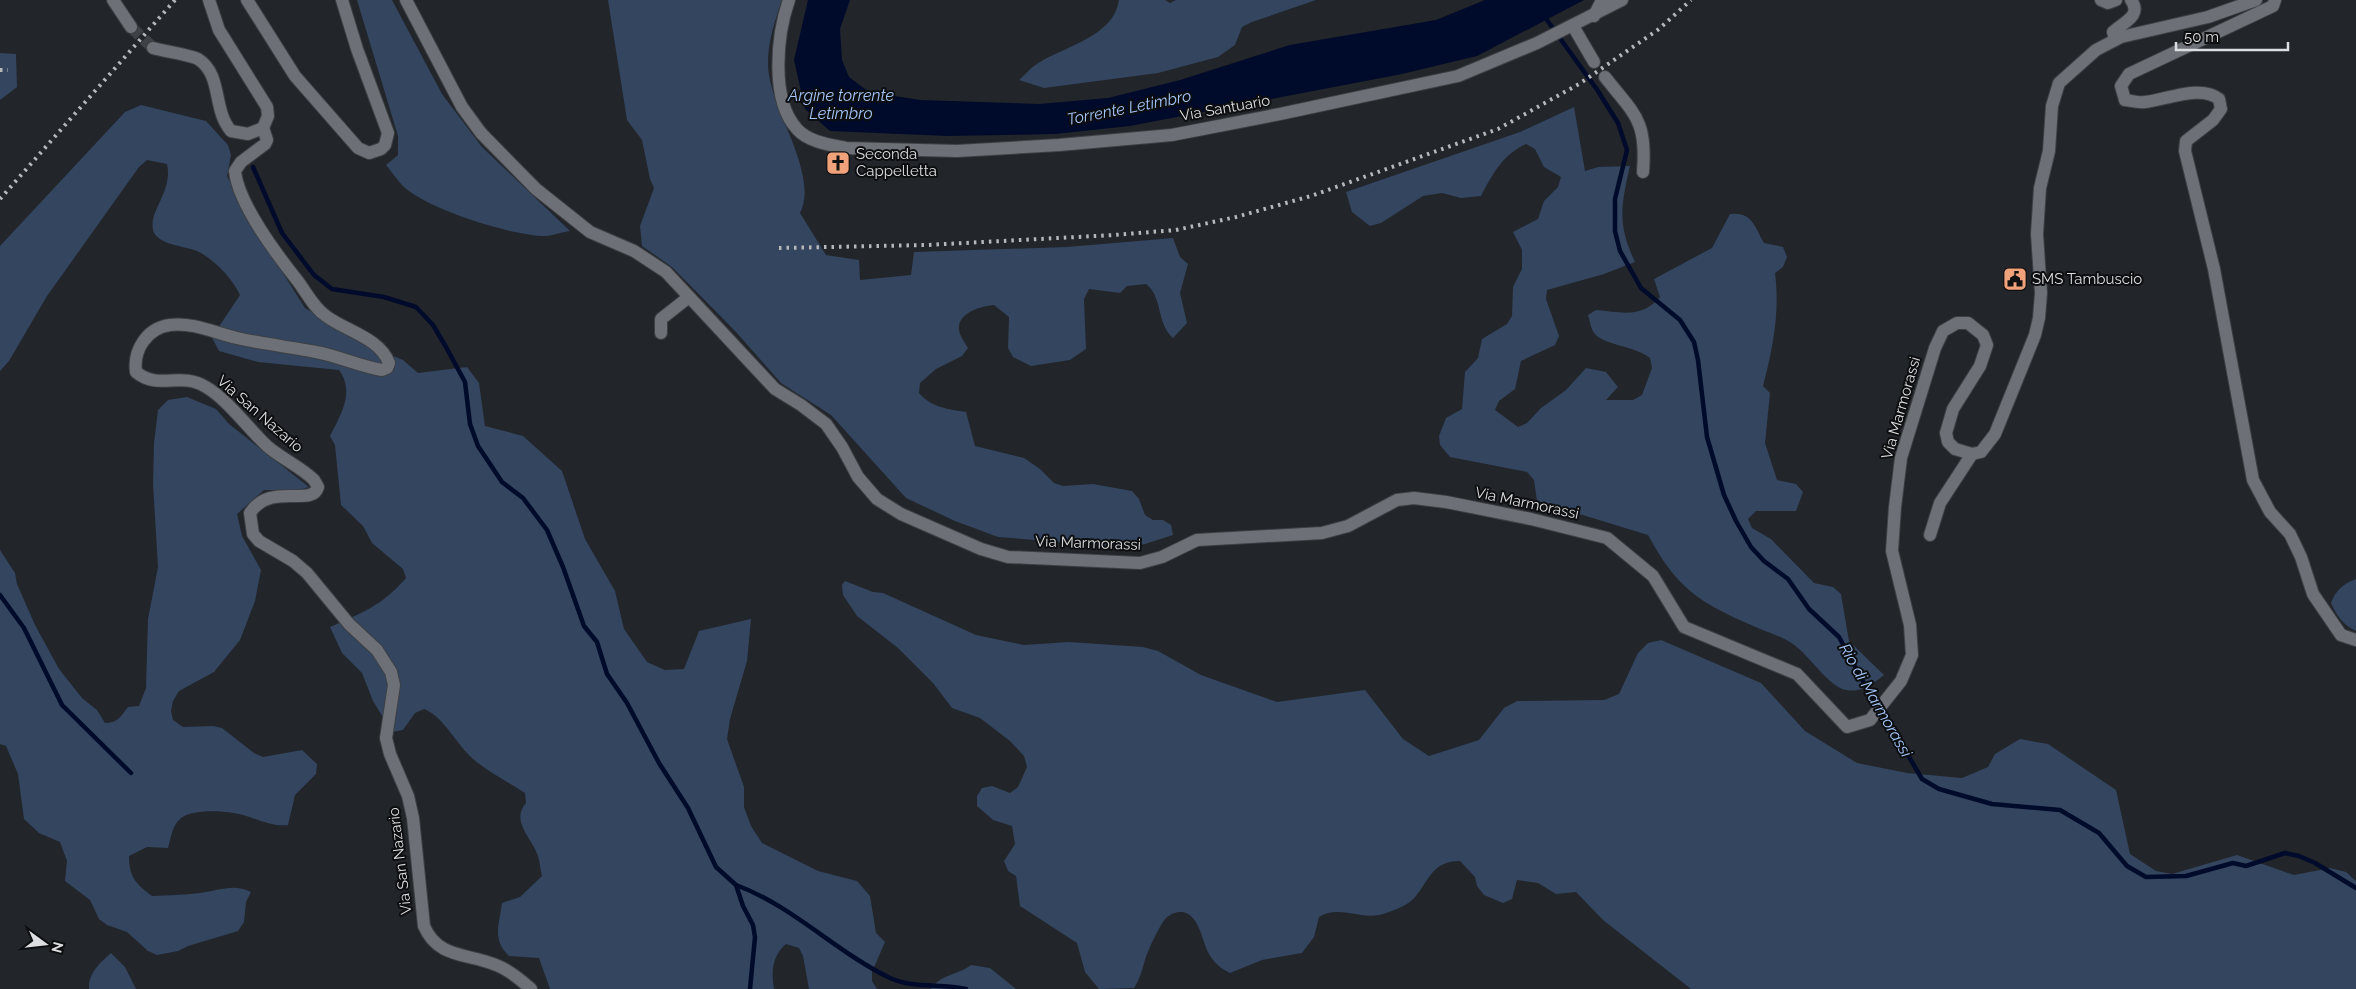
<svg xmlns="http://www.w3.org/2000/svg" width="2356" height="989" font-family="Raleway,sans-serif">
	<rect width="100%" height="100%" fill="#22252a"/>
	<g fill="#33455f">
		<path d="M357,0h35l50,94 40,53 88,84c-8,1 -16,4 -23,5 -32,1 -121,-27 -144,-50 -6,-6 -11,-14 -17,-21l12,-10v-19z"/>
		<path d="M608,0h174c-8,23 -17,50 -13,75 5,38 50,102 31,138l26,42 33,5 1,20 51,-5 3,-23 153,-5 106,-9 7,19 8,7 -8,29 7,30 -14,15c-17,-15 -10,-41 -27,-54l-19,2 -7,7 -31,-4 -5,10 2,50 -16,11 -39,6 -18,-9 -5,-9 1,-31 -15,-12c-13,1 -37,8 -35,25 1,6 6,13 9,18l-6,8 -26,13 -16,14 -1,10c13,15 29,16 47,19l9,34 49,12 16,11 14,14 9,3 30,-2 39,7 7,8 6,16 8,5h10l8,5 2,10 -28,9 -22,3 -125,-10 -43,-16 -49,-23 -75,-83 -50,-32 -45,-51 -64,-65 -30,-21 -2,-20 14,-38 -4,-9 -8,-39 -15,-20z"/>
		<path d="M1119,0h46l5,3 6,-3h140l-64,22 -10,5 -7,18 -17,12 -60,16 -114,15 -25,-8c7,-6 13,-14 21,-18 26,-16 74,-26 79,-62z"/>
		<path d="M0,53l16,1 1,33 -17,13z"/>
		<path d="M141,105l65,16 22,24 3,10 -4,21 25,48 53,84 71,41 27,11 15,13 49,-6 12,16 6,43 38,10 39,35 23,68 30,52 9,38 23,33 18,8 19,-1 15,-38 52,-12 -4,42 -17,58 -3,20 17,48v20l7,19 11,17 56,28 39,10 13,15 6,37 9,9 -13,30v9l5,8h-68l-6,-33 -4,-8 -13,-4c-14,12 -15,28 -12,45h-224l-11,-31 -30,-2c-17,-16 -10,-31 -7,-53l18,-6 22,-21c-2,-7 -2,-14 -4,-20 -6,-18 -28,-35 -12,-53l-1,-10c-17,-11 -37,-21 -52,-34 -17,-15 -29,-42 -49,-50l-9,4 -12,17 -11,2 -19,-31 -11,-28 -20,-20 -12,-26c32,-14 53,-22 76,-49l-3,-9 -31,-26 -9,-17 -22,-21 -6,-60 -5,-9c11,-22 25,-44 9,-66l-81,-8 -39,-11 -9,-17 8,-6 22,-33c-8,-17 -26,-36 -43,-44 -12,-5 -40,-6 -44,-21 -4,-20 20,-38 14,-66l-20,-4 -8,7 -92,129 -38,65 -9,10v-125l125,-134z"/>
		<path d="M1574,107l11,64 13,-4 32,-1c-9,40 -13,58 5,96l-31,12 -57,16 -1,9 13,37 -4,9 -34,16 -6,28 -16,12 -4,9 23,17 9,-4 14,-15 25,-18 20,-22 20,4 12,15 -12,13h27l9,-5 10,-27 -2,-10c-15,-12 -46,-13 -55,-24 -4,-4 -5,-13 -7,-19l8,-5c25,2 45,9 64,-13l-6,-18 58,-31 18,-34c22,-3 25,13 34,29l19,4 4,10 -4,10 -8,6c5,39 -2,75 -12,113l7,7 -5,50 12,37 19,4 7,8 -7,19h-40l-8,8 4,9 19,11 43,44 19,4 8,7 8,47 35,34c-12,9 -22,18 -38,15 -16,-2 -38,-36 -53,-46 -12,-8 -29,-13 -42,-19 -53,-23 -75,-38 -103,-90l-111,-34 -3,-21 -7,-8 -77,-15 -10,-12 -1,-9 7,-18 16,-9 3,-37 13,-14 4,-19 25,-15 5,-8 1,-29 9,-18v-19l-9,-18 25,-13 6,-18 14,-14 3,-10 -17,-10 -9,-18 -9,-5c-23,10 -34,31 -45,52l-20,2 -19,-5 -19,3 -42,27 -11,3 -18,-14 -6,-20 174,-60z"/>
		<path d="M187,397l29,12 13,15 80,63 -10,3h-35l-27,24 5,22 19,34 -6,31 -15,39 -26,32 -35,19 -6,10 -2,10 2,9 10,7 30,-1 9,2 32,25 9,4 39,-7 15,14 -1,10 -21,21 -7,30c-16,2 -30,-6 -45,-10 -15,-4 -51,-7 -63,4 -8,7 -9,19 -12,29l-21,-1 -18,9c0,21 7,28 23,40 16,-1 32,-1 48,-3 18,-2 33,-10 51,-1l-5,10 -2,20 -6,9 -50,15 -10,5 -21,4 -9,-4 -21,-19 -20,-7 -8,-6 -9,-19 -25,-19 2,-20 -7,-19 -21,-9 -15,-14 -6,-45 -12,-28 -6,-2v-194l15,23 2,11 18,41 24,44 23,29 15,12 8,13c13,0 16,-7 23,-16l11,-1 7,-18 2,-69 10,-52 -5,-83 1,-41 4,-33 10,-10z"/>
		<path d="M2356,579v52c-13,-6 -19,-15 -25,-28 4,-12 13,-20 25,-24z"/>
		<path d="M845,581l28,11 10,1 93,42 48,10 45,-3 74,5 15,4 43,24 76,27 88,-12 38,49 26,17 50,-16 25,-32 13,-7 87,-1 15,-6 19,-41 10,-10 13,-3 100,43 44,48 52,32 50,10 55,5 26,-11 7,-13 25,-15 28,5 68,46 14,64 26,17 16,3 65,-19 57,20 36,-7 16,4 10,9v108h-665l-88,-69 -27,-28 -20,2 -18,-11 -21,-3 -5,19 -9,4 -19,-8 -7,-9 -2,-9 -15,-16c-34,-1 -33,33 -55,44 -7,4 -18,8 -26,10 -20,4 -41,-10 -60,2l-5,20 -12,16 -40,7 -32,13c-9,-4 -17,-11 -22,-21 -6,-12 -10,-42 -29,-40 -7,1 -12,4 -16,10 -7,11 -14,26 -18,38 -3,10 -5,19 -11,28l-35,1 -14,-17 -8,-29 -57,-37 -4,-30 -8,-5 -4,-10 11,-17 -3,-18 -19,-6 -16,-14v-10l5,-8 10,-2 18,7 8,-6 9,-20 -3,-11 -14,-15 -30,-23 -28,-10 -19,-25 -35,-35 -41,-32 -14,-21 -1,-10z"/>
		<path d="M111,953l14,14 11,22h-47c-1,-16 11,-26 22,-36z"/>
		<path d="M971,965l19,3 26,21h-85c10,-15 27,-14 40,-24z"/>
	</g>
	<path fill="#000b2b" d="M808,0h42l-10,29 2,31 7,17 20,15 51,8 119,4 69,-6 72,-18 110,-35 146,-25 49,-20h99l-107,56 -75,18 -272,52 -75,8 -107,2 -118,-5 -25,-22 -11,-49z"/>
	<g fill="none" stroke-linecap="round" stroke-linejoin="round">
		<g stroke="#000b2b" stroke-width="4.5">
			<path d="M1544,16l54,75 20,32 9,27 -12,49v32l5,20 21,37 39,32 14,22 4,18 9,77 17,58 12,26 15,26 13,14 24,18 21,30 30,28 32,59 14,20 37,63 17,10 53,15 68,6 39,23 28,33 19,11 40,-1 47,-13 13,3 39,-13 14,3 16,7 41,25"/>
			<path d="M253,167l29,66 32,42 18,14 52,8 32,10 17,18 13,22 19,35 5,42 8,22 24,36 21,16 24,32 16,37 21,59 13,16 10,32 20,29 32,60 29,45 28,59 20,18 7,21 10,19 2,12 -5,52"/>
			<path d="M0,595l24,33 38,77 69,68"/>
			<path d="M736,885c57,21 100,67 154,93 24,11 51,5 76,11"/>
		</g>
		<path stroke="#3e4145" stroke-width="12" stroke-dasharray="12 6" stroke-linecap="butt" d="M131,27l22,21"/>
		<g stroke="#3d4044" stroke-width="14">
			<g id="street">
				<path d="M113,0l18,27"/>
				<path d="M209,0l10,30 48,77 1,9 -5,12"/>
				<path d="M247,0l48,76 63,72 11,5 12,-4 4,-4 3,-12 -31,-84 -15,-49"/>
				<path d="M406,0l56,107 19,26 55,56 54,43 44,19 32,21 109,117 26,16 25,19 16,23 16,30 19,22 24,15 80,35 27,8 132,6 22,-6 35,-17 125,-7 26,-7 49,-26 17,-2 32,4 85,17 76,19 46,38 31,51 113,47 50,53 23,-7 31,-39 11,-26 -2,-30 -18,-74 3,-44 6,-49 34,-110 8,-17 14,-8h11l15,12 4,10 -7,21 -27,43 -7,24 2,9 7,7 17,5 9,-2 14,-18 40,-99 4,-17 2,-25 -4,-59 3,-46 9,-37 3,-45 7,-23 37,-33 25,-13 87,-20 48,-17"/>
				<path d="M2101,0l7,3 8,-3"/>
				<path d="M2275,0l-2,6 -144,68 -8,12 4,14c7,1 14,3 20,2 21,-2 56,-18 74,-3l2,10 -8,11 -27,21 -1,10 29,118 39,211 17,32 20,22 11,23 12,37 28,41 15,5"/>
				<path d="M1594,16l8,-16"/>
				<path d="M1573,26l21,36"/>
				<path d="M2115,40l-2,-8c9,-9 30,-16 18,-32"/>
				<path d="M153,48c10,3 38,7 45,11 25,16 14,50 33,72l17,3 15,-6"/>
				<path d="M1605,77c30,38 42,43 38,95"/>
				<path d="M263,128l4,12 -2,4 -24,18 -6,9c3,32 42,84 62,109 10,13 16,27 29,36 20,15 54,22 63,47l-2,5 -5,2c-23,-4 -44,-14 -66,-18 -26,-5 -53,-8 -79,-14 -22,-5 -44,-16 -67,-13 -23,3 -37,25 -34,47 23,19 44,-1 70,15 22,13 42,41 61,59 15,13 34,21 47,34l4,7c-6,21 -47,-6 -68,26l3,21 6,7 34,20 14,12 42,51 28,26 14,22 3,13 -8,53 4,16 18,42 5,22 11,108c14,33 44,27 72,39 13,5 24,14 35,24"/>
				<path d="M661,333v-14l28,-22"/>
				<path d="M1930,535l10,-32 32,-49"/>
			</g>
		</g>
		<g stroke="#3d4044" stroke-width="14">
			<path id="secondary" d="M789,0c-12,34 -19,100 8,129 11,13 34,16 49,19l111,3 102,-6 113,-10 108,-21 178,-38 79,-33 85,-43"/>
		</g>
		<use href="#street" stroke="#6d7177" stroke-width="12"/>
		<use href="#secondary" stroke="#6d7177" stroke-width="12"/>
		<g stroke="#b6b8bb" stroke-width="4" stroke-dasharray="2.5 5" stroke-linecap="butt">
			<path d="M0,70h8"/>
			<path d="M0,199l175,-199"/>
			<path d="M779,248l148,-3 187,-10 62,-5 60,-13 75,-21 187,-67 81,-45 80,-55 32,-29"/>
		</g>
	</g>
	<defs>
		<g id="church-square" transform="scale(1.25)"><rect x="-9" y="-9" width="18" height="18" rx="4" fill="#f0a27a" stroke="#0d0e10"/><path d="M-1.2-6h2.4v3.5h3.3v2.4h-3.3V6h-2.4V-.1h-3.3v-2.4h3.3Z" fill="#111"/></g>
		<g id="civic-square" transform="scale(1.25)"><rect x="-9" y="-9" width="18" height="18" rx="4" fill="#f0a27a" stroke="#0d0e10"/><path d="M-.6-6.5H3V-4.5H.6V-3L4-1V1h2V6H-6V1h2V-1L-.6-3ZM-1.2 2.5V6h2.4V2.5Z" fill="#111"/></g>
	</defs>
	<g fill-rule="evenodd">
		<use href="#church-square" x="838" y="163"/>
		<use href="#civic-square" x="2015" y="279"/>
	</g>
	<g text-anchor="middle" stroke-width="4" stroke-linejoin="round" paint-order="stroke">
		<g font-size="15" fill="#dcdee1" stroke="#0d0e10">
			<text transform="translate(1225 108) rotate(-10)" y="5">Via Santuario</text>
			<text transform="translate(1901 408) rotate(-74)" y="5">Via Marmorassi</text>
			<text transform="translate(260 414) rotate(41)" y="5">Via San Nazario</text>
			<text transform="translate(1527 503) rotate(12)" y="5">Via Marmorassi</text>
			<text transform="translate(1088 543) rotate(2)" y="5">Via Marmorassi</text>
			<text transform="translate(400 861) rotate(-97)" y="5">Via San Nazario</text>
		</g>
		<g font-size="15" fill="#dcdee1" stroke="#0d0e10" text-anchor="start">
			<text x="856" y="159">Seconda<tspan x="856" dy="17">Cappelletta</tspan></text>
			<text x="2032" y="284">SMS Tambuscio</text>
		</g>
		<g font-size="16" font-style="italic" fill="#a3c5f8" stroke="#0d0e10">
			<text x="841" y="101">Argine torrente<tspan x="841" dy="18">Letimbro</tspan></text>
			<text transform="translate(1129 107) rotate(-11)" y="6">Torrente Letimbro</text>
			<text transform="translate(1876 700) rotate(60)" y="6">Rio di Marmorassi</text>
		</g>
	</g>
	<g transform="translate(45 944) rotate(105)" stroke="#0d0e10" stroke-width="4" paint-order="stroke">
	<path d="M0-4L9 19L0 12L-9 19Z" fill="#dcdee1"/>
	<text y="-8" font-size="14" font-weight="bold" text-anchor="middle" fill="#dcdee1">N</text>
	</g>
	<path d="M2176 42v8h112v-8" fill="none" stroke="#dcdee1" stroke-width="2.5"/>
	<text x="2184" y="42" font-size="15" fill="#dcdee1" stroke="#0d0e10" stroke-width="4" paint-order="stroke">50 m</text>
</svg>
